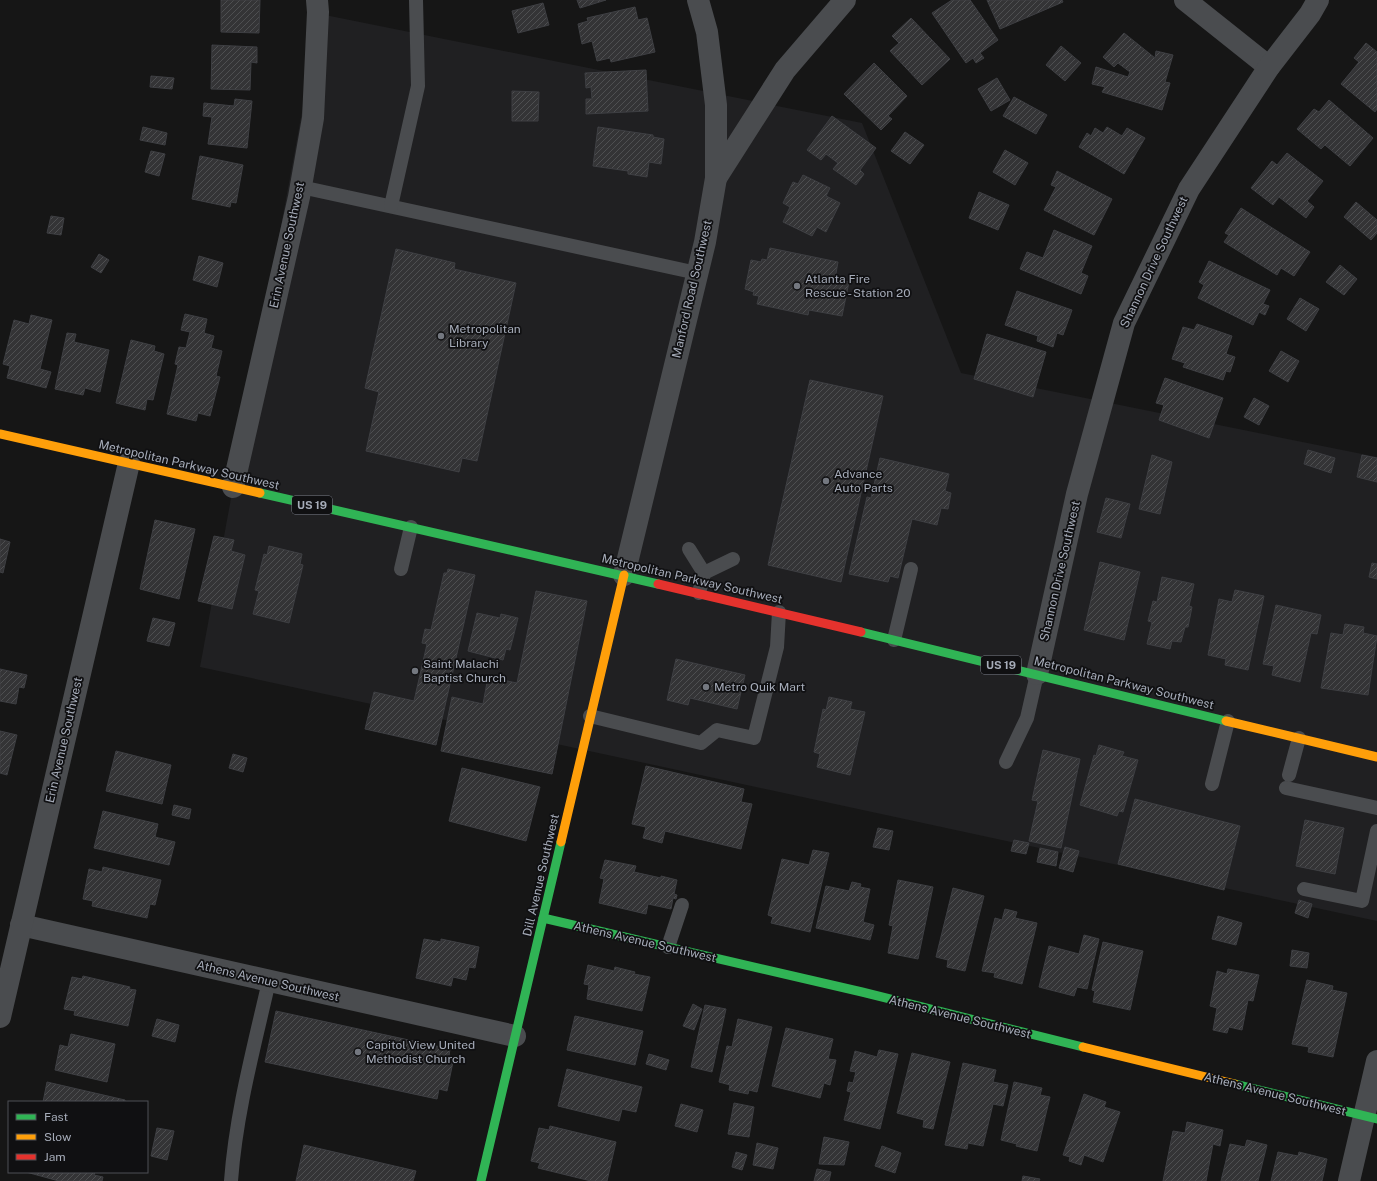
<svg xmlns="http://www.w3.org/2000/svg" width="1377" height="1181" font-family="'Public Sans',sans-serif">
	<defs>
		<pattern id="building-hatch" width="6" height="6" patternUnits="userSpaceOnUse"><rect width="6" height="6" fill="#343436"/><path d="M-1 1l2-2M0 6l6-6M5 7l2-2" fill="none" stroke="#4e4f51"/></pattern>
	</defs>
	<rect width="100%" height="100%" fill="#161616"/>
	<path fill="#202022" d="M320,14l542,109 99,250 416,84v464l-1177,-254z"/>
	<g fill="url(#building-hatch)" stroke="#3e3f43">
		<path d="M221,0h39l-1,33 -38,-1z"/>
		<path d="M577,0h29l-26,8z"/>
		<path d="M952,0h18l28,40 -18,13 4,5 -8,5 -3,-5 -7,5 -34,-50z"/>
		<path d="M987,0h75l1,2 -63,27z"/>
		<path d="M543,3l6,22 -31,8 -6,-22z"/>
		<path d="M635,7l3,13 9,-2 8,34 -44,10 -1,-4 -13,3 -5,-20 -10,3 -4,-20 10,-3 -1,-3z"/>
		<path d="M911,18l39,41 -28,26 -32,-34 9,-8 -7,-7z"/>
		<path d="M1124,33l31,25 1,-7 17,4 -8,27 5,1 -8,27 -60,-18 3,-5 -13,-3 4,-17 32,10 2,-5 -12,-9 -4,4 -11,-10z"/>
		<path d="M1366,43l11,9v57l-2,3 -34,-28 18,-22 -5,-4z"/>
		<path d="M212,45l45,2v16l-6,-1 -1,28 -39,-1z"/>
		<path d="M1061,46l20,17 -16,18 -19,-16z"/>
		<path d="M874,63l33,33 -19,20 4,3 -11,11 -37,-36z"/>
		<path d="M646,70l2,41 -62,3v-15h6l-1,-12 -5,1 -1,-15z"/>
		<path d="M151,76l23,2 -2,11 -22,-2z"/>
		<path d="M997,78l13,22 -19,11 -13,-22z"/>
		<path d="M512,91l27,1 -1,29h-26z"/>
		<path d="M1014,97l33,18 -11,19 -33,-18z"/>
		<path d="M235,99l17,2 -5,47 -39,-4 4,-27 -9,-1 1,-13 30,3z"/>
		<path d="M1329,100l44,38 -23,28 -25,-21 -4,4 -24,-20 17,-20 5,3z"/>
		<path d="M832,116l44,32 -16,22 4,4 -8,11 -23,-16 5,-6 -12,-9 -5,6 -14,-10z"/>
		<path d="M143,127l24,6 -2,12 -25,-5z"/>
		<path d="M598,127l55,8v2l11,2 -3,25 -12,-2 -2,15 -19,-3v-3l-35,-5z"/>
		<path d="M1107,127l15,9 5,-8 18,10 -21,36 -45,-27 8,-14 4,3 4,-8 8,5z"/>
		<path d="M905,132l19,13 -14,19 -19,-13z"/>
		<path d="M1005,150l23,13 -13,22 -22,-13z"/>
		<path d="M151,151l14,3 -6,22 -14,-4z"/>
		<path d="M1287,153l36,28 -16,20 7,6 -8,11 -27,-21 -6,8 -22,-17 21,-27 5,4z"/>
		<path d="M200,156l43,9 -7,38 -5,-1 -1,5 -38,-8z"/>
		<path d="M1057,171l55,28 -18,36 -50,-25 12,-23 -5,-2z"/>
		<path d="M803,175l27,13 -4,8 14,7 -14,29 -9,-5 -5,9 -29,-14 7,-15 -7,-4 10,-21 5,2z"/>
		<path d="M979,192l30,13 -11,25 -29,-12z"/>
		<path d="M1356,202l21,18v13l-6,7 -27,-23z"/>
		<path d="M1241,208l69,44 -16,24 -13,-8 -4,7 -53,-33 5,-7 -4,-2z"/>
		<path d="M51,216l13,2 -3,17 -14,-2z"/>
		<path d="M1054,230l38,16 -11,27 7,3 -7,18 -61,-25 7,-17 16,6z"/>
		<path d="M770,248l68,14 -3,17 14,3 -7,34 -33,-6 -1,5 -51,-11 2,-8 -6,-1 1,-3 -9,-3 6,-29 10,2 1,-3 5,1z"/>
		<path d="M396,249l59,14 -1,6 62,14 -39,178 -15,-3 -3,14 -93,-21 13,-59 -14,-4z"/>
		<path d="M99,254l10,6 -8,13 -10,-6z"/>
		<path d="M199,256l24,7 -6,24 -24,-7z"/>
		<path d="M1209,261l61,29 -7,14 6,2 -4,9 -6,-3 -6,13 -55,-27 6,-13 -5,-3z"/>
		<path d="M1340,265l17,14 -13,16 -18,-13z"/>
		<path d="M1017,291l55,19 -9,25 -6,-2 -4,14 -16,-6 1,-5 -33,-11z"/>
		<path d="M1300,298l19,11 -13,22 -19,-12z"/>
		<path d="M185,314l22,5 -3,14 10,3 -3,12 11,3 -6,25 4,1 -10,39 -12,-3 -2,8 -29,-7 11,-49 -3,-1 4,-17 7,1 4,-16 -9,-2z"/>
		<path d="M31,315l21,5 -12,49 11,3 -5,16 -39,-10 3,-12 -7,-2 11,-44 15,4z"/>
		<path d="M1197,324l35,12 -6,18 9,3 -5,15 -4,-1 -3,9 -40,-13 2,-4 -13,-4 11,-32 11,3z"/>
		<path d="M67,333l9,1 -2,8 35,8 -9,42 -15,-4 -2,7 -28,-6z"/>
		<path d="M987,334l59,18 -13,45 -59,-18z"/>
		<path d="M131,340l24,6 -1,5 10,3 -11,46 -6,-1 -2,11 -29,-7z"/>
		<path d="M1281,351l18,10 -11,21 -19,-11z"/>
		<path d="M1165,378l58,20 -14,40 -50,-18 5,-15 -8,-2z"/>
		<path d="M810,380l73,16 -42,186 -73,-17z"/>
		<path d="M1254,398l15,8 -10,19 -15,-8z"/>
		<path d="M1308,450l27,8 -4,15 -27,-9z"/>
		<path d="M1152,455l20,7 -12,52 -21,-5z"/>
		<path d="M1362,455l15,3v24l-20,-5z"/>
		<path d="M880,458l69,16 -4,17 6,2 -3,16 -7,-1 -4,17 -25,-6 -14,59 -8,-2 -2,6 -39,-8 18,-77 4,1z"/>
		<path d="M1106,498l24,6 -9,34 -24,-6z"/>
		<path d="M155,520l40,9 -16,70 -39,-10z"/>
		<path d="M214,536l20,4 -3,11 14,4 -13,54 -34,-8z"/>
		<path d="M0,539l10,3 -7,31 -3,-1z"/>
		<path d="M269,546l33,8 -2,10 3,1 -14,58 -36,-9 6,-23 -4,-1 9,-36 3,1z"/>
		<path d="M1100,562l40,10 -16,68 -40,-10z"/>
		<path d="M1372,563l5,1v15l-8,-2z"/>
		<path d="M448,569l27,6 -39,170 -71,-16 9,-37 40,9 13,-57 -5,-1 3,-14 6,1 13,-57h3z"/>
		<path d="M1162,577l32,7 -5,22 3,1 -4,20h-3l-4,15 -9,-1 -2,8 -23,-5 5,-22 -4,-1 5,-20 4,1z"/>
		<path d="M1235,590l29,6 -16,74 -23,-5 1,-6 -18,-4 11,-56 13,3z"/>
		<path d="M536,591l51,10 -35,173 -111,-23 11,-54 31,7 5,-27 29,6z"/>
		<path d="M1276,605l45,10 -4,19 -6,-1 -11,49 -28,-7 2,-9 -11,-2z"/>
		<path d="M477,613l23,5 1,-4 17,4 -8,32 -4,-1 -3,11 -35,-9z"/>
		<path d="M153,618l22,5 -6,23 -22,-5z"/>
		<path d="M1345,624l19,3 -1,6 14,3 -9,59 -47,-7 10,-55 12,2z"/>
		<path d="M676,659l69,16 -8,34 -47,-11 -2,7 -21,-5z"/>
		<path d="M0,669l27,6 -3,13 -5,-1 -3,17 -16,-3z"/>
		<path d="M829,697l23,5 -2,7 15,3 -15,63 -33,-8 3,-13 -6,-2 9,-43 3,1z"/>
		<path d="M0,731l17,4 -10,40 -7,-2z"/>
		<path d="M1099,745l25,7 -2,4 16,4 -15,52 -4,-1 -2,5 -37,-11 14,-50 2,1z"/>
		<path d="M1043,750l37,9 -19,89 -32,-7 9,-40 -6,-1z"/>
		<path d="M116,751l55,14 -9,39 -56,-13z"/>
		<path d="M233,754l14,4 -4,14 -14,-4z"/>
		<path d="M646,766l98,23 -3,13 11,2 -11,45 -76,-18 -3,12 -19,-5 3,-11 -14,-3z"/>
		<path d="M462,768l78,19 -14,54 -77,-20z"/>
		<path d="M1135,799l105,27 -16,64 -106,-26z"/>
		<path d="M174,805l17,4 -2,10 -17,-4z"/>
		<path d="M103,811l55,13 -3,13 20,5 -6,23 -75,-17z"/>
		<path d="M1305,820l39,8 -9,46 -39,-8z"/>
		<path d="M878,828l15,3 -4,19 -16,-3z"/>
		<path d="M1014,840l15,3 -3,11 -15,-3z"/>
		<path d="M1065,847l14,4 -6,21 -14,-4z"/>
		<path d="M1040,848l18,4 -2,14 -19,-4z"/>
		<path d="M813,850l16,3 -19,79 -39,-9 2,-6 -5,-2 14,-56 27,6z"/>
		<path d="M605,860l31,6 -2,6 27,6v-2l16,4 -3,14 3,1 -1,4 -3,-1 -2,11 -23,-5 -2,10 -47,-11 5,-24 -4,-1z"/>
		<path d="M103,867l58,13 -6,25 -5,-1 -3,14 -55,-12 1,-5 -10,-2 6,-30 13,3z"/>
		<path d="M898,880l35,7 -15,72 -30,-6 5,-27 -4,-1z"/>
		<path d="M852,882l9,2 -1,3 10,2 -7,33 11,3 -4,15 -54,-12 10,-42 23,5z"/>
		<path d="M953,888l31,8 -19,75 -18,-4 1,-7 -12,-3z"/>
		<path d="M1299,900l13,4 -4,14 -13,-5z"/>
		<path d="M1005,909l12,3 -2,6 22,5 -15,61 -28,-7 1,-4 -13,-2 13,-53 7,2z"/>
		<path d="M1218,916l24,7 -6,22 -24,-6z"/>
		<path d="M1084,935l15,4 -12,50 -10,-2 -3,9 -35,-9 10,-41 30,8z"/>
		<path d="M424,939l17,3v-3l38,8 -4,21 -6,-1 -3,13 -13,-3 -2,9 -35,-8z"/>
		<path d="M1103,942l40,9 -13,59 -37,-8 2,-11 -3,-1z"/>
		<path d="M1292,950l17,3 -2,15 -17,-2z"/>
		<path d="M588,965l26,6 1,-4 20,5 -1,2 16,3 -8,34 -55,-12 2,-14 -5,-1z"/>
		<path d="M1228,969l31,6 -6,26 -5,-1 -6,30 -13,-3 -2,6 -14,-3 4,-22 -7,-2 7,-35 10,3z"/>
		<path d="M83,976l47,11 -1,2 7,1 -8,36 -54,-11 1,-4 -11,-2 8,-32 10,2z"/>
		<path d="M1307,980l26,6 -1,4 15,3 -14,64 -25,-5 1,-5 -17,-3z"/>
		<path d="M693,1004l9,5 -8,21 -11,-4z"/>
		<path d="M705,1005l21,4 -14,63 -21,-5z"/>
		<path d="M276,1011l174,38 -1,7 5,1 -7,34 -8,-2 -2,10 -172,-37z"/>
		<path d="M575,1016l68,15 -8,34 -68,-15z"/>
		<path d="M157,1019l22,6 -4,17 -23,-6z"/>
		<path d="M738,1019l34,8 -15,65 -8,-2 -1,4 -19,-4 1,-5 -11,-3 8,-36 5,1z"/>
		<path d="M786,1028l47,11 -5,20 8,1 -6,25 -6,-2 -4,15 -48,-12z"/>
		<path d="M71,1034l44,10 -8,38 -52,-12 5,-25 8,2z"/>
		<path d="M879,1050l19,4 -18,75 -36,-9 7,-28 -4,-1 2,-9 4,1 3,-11 -6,-1 5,-20 22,6z"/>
		<path d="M912,1053l38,9 -17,67 -10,-2 1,-7 -27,-7z"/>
		<path d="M649,1054l20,6 -3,10 -20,-6z"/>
		<path d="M963,1063l33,7 -3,12 15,3 -5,21 -10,-2 -10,42 -15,-3 -1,6 -22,-4z"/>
		<path d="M567,1069l75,18 -6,25 -14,-3 -3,12 -61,-15z"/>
		<path d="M47,1082l78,18v2h-82z"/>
		<path d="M1014,1082l28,6 -2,7 10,2 -13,54 -21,-5 1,-2 -16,-4z"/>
		<path d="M1084,1094l22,8 -2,5 16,5 -17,50 -19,-7 -3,10 -12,-4 1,-4 -7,-2z"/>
		<path d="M734,1103l20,4 -5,30 -21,-3z"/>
		<path d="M681,1104l22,6 -6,22 -22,-6z"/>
		<path d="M1187,1122l36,8 -3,16 -7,-2 -7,37h-43l10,-50 12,2z"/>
		<path d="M550,1126l66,16 -9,39h-16l-53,-13 2,-5 -9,-2 8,-33 10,2z"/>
		<path d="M157,1128l17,3 -7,29 -16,-4z"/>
		<path d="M824,1137l25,5 -5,23 -25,-1z"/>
		<path d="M1247,1140l20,5 -9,36h-37l9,-37 15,3z"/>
		<path d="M757,1143l21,5 -5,21 -20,-4z"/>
		<path d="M304,1145l112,26 -3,10h-117z"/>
		<path d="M882,1146l19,7 -6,20 -20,-7z"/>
		<path d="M736,1152l11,3 -5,15 -10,-3z"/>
		<path d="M1278,1152l20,4 1,-4 28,7 -5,22h-51z"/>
		<path d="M817,1169l14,3 -2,9h-15z"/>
		<path d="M26,1172h69l-1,3 9,2 -1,4h-43z"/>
		<path d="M1023,1176l17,3 -1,2h-17z"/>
	</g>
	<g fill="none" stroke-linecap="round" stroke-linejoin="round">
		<g stroke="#4a4c4f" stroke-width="14">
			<path d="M301,187l396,86"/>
			<path d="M391,206l27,-120 -2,-86"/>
			<path d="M689,549l15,24 -5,20"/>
			<path d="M401,569l10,-42"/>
			<path d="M704,573l29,-14"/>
			<path d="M894,640l17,-71"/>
			<path d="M590,716l111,27 16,-13 37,8 23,-91 2,-35"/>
			<path d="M1006,762l21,-44 10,-44"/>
			<path d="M1289,775l10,-37"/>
			<path d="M1212,784l16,-63"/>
			<path d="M1286,788l91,20"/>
			<path d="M1304,889l58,12 15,-70"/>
			<path d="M668,947l14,-42"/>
			<path d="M231,1181c5,-68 23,-134 38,-200"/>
		</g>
		<g stroke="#4a4c4f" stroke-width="22">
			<path d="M1185,0l84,67"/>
			<path d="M716,178l69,-108 60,-70"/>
			<path d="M233,487l66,-290 14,-79 5,-106 -1,-12"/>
			<path d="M624,575l81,-333 11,-64v-73l-9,-73 -9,-32"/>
			<path d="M1037,674l40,-180 47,-171 65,-134 80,-122 41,-53 8,-14"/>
			<path d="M21,925l494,111"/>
			<path d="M0,1017l129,-554"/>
			<path d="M1349,1181l28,-120"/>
		</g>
		<g stroke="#30b455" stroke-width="9">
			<path d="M260,493l398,91"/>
			<path d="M861,632l365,89"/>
			<path d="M543,918l319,74 221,55"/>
			<path d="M1235,1084l142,35"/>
			<path d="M481,1181l80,-339"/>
		</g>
		<g stroke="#ff9f0a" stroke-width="9">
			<path d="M0,434l260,59"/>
			<path d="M1226,721l151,36"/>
			<path d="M561,842l63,-267"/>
			<path d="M1083,1047l152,37"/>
		</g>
		<path stroke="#e5322d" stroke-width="9" d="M658,584l203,48"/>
	</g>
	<g fill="#747880" stroke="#101012" stroke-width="1.5">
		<circle cx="797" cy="286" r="4"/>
		<circle cx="441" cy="336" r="4"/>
		<circle cx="826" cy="481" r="4"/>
		<circle cx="415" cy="671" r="4"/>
		<circle cx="706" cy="687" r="4"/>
		<circle cx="358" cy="1052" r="4"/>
	</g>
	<g text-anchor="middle" stroke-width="3.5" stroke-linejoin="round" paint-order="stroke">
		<g fill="#101012" stroke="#797d87" stroke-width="1">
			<rect x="292" y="496" width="40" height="18" rx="3"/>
			<rect x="981" y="656" width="40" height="18" rx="3"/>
		</g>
		<g font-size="11" font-weight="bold" fill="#a6acb9">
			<text x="312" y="509">US 19</text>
			<text x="1001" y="669">US 19</text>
		</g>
		<g font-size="12" fill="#a6acb9" stroke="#101012">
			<text transform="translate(287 245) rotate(-78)" y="4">Erin Avenue Southwest</text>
			<text transform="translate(1154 262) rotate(-65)" y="4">Shannon Drive Southwest</text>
			<text transform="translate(692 289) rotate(-77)" y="4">Manford Road Southwest</text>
			<text transform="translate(189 465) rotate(13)" y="4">Metropolitan Parkway Southwest</text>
			<text transform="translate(1060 571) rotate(-77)" y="4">Shannon Drive Southwest</text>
			<text transform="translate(692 579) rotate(13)" y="4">Metropolitan Parkway Southwest</text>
			<text transform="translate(1124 683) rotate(14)" y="4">Metropolitan Parkway Southwest</text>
			<text transform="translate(64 740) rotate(-77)" y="4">Erin Avenue Southwest</text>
			<text transform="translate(541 875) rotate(-77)" y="4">Dill Avenue Southwest</text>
			<text transform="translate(645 942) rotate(13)" y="4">Athens Avenue Southwest</text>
			<text transform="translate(268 981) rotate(13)" y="4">Athens Avenue Southwest</text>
			<text transform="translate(960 1017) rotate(14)" y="4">Athens Avenue Southwest</text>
			<text transform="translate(1275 1094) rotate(14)" y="4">Athens Avenue Southwest</text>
		</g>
		<g font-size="12" fill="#a6acb9" stroke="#101012" text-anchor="start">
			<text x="805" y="283">Atlanta Fire<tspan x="805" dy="14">Rescue - Station 20</tspan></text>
			<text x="449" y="333">Metropolitan<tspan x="449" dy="14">Library</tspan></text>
			<text x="834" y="478">Advance<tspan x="834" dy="14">Auto Parts</tspan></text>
			<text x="423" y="668">Saint Malachi<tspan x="423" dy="14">Baptist Church</tspan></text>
			<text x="714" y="691">Metro Quik Mart</text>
			<text x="366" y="1049">Capitol View United<tspan x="366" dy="14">Methodist Church</tspan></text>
		</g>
	</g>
	<rect x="8" y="1101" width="140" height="72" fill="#101012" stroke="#4c4e55"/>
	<rect x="16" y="1114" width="20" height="6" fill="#30b455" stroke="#4c4e55"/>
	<text x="44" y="1121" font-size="12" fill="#a6acb9">Fast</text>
	<rect x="16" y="1134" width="20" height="6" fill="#ff9f0a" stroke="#4c4e55"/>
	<text x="44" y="1141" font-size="12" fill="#a6acb9">Slow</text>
	<rect x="16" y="1154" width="20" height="6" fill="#e5322d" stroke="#4c4e55"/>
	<text x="44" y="1161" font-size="12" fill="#a6acb9">Jam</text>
</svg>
